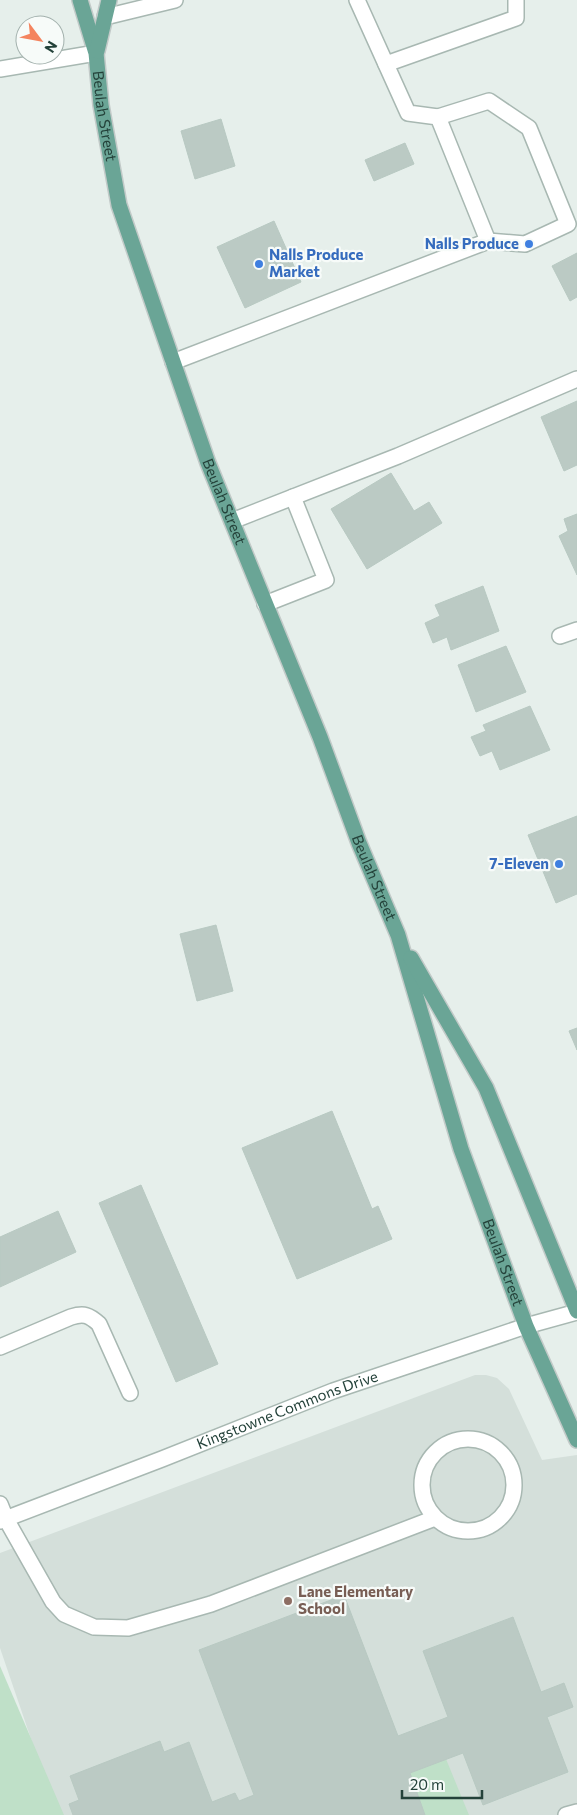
<svg xmlns="http://www.w3.org/2000/svg" width="577" height="1815" font-family="Commissioner,sans-serif">
	<rect width="100%" height="100%" fill="#e6efeb"/>
	<path fill="#d4dfda" d="M475,1375h11l11,3 12,11 33,71 35,-5v360h-520l-57,-167v-95z"/>
	<g fill="#bfe0c8">
		<path d="M0,1666l64,149h-64z"/>
		<path d="M446,1759l23,56h-44l-15,-42z"/>
	</g>
	<g fill="#bbcac4" stroke="#b8c9c2">
		<path d="M221,119l14,47 -40,13 -14,-48z"/>
		<path d="M405,143l9,21 -40,17 -9,-21z"/>
		<path d="M274,221l27,61 -56,26 -28,-61z"/>
		<path d="M577,253v44l-7,4 -18,-35z"/>
		<path d="M577,401v64l-13,6 -23,-54z"/>
		<path d="M391,473l23,38 15,-9 13,21 -75,46 -36,-60z"/>
		<path d="M577,514v61l-18,-39 9,-5 -4,-12z"/>
		<path d="M483,586l16,45 -48,19 -4,-13 -14,6 -8,-20 15,-7 -5,-11z"/>
		<path d="M506,646l20,46 -50,20 -18,-47z"/>
		<path d="M530,706l20,44 -50,20 -8,-19 -12,5 -9,-19 15,-6 -3,-6z"/>
		<path d="M577,816v78l-21,9 -28,-68z"/>
		<path d="M216,925l17,66 -36,10 -17,-67z"/>
		<path d="M577,1028v22l-8,-19z"/>
		<path d="M332,1111l40,98 6,-3 14,33 -95,40 -55,-131z"/>
		<path d="M141,1185l77,179 -42,18 -77,-179z"/>
		<path d="M58,1211l18,41 -76,35v-50z"/>
		<path d="M344,1595l54,141 50,-19 -25,-66 90,-34 28,75 23,-9 9,24 -26,10 21,55 -85,33 -20,-52 -53,20 15,42h-352l-4,-11 10,-4 -9,-24 90,-35 4,11 25,-10 23,60 23,-9 4,8 15,-6 -55,-145z"/>
	</g>
	<g fill="none" stroke-linecap="round" stroke-linejoin="round">
		<g stroke="#a8b8b2" stroke-width="18">
			<g id="minor">
				<path d="M105,17l70,-17"/>
				<path d="M386,64l130,-46v-18"/>
				<path d="M0,69l96,-16"/>
				<path d="M438,117l51,-16 40,27 39,96 -43,20 -37,-3"/>
				<path d="M173,362l315,-121 -50,-124 -30,-4 -51,-113"/>
				<path d="M232,521l166,-65 179,-77"/>
				<path d="M265,604l61,-24 -33,-83"/>
				<path d="M560,636l17,-6"/>
				<path d="M0,1347l71,-30c13,-4 18,-2 28,7l31,69"/>
				<circle cx="468" cy="1485" r="46"/>
				<path d="M0,1504l6,15 47,83 11,12 30,13 34,1 83,-24 224,-86"/>
				<path id="s1" d="M0,1521l162,-62 171,-68 193,-65 51,-14"/>
				<path d="M566,1815l11,-3"/>
			</g>
		</g>
		<g stroke="#c2cac8" stroke-width="18">
			<g id="major">
				<path id="s2" d="M80,0l16,53 5,52 18,100 42,122 47,136 112,274 39,106 39,92 63,214 65,177 51,114"/>
				<path d="M97,51l12,-51"/>
				<path d="M411,958l75,130 91,223"/>
			</g>
		</g>
		<use href="#minor" stroke="#fff" stroke-width="15"/>
		<use href="#major" stroke="#6aa596" stroke-width="15"/>
	</g>
	<g fill="#3f7fe0" stroke="#f7fbf9" stroke-width="2">
		<circle cx="529" cy="244" r="5"/>
		<circle cx="259" cy="264" r="5"/>
		<circle cx="559" cy="864" r="5"/>
	</g>
	<circle fill="#8d6e63" stroke="#f7fbf9" stroke-width="2" cx="288" cy="1601" r="5"/>
	<g text-anchor="middle" stroke-width="4.5" stroke-linejoin="round" paint-order="stroke">
		<g font-size="15" fill="#24423a" stroke="#f7fbf9">
			<text dy="5" stroke="none"><textPath href="#s2" startOffset="119">Beulah Street</textPath></text>
			<text dy="5" stroke="none"><textPath href="#s2" startOffset="524">Beulah Street</textPath></text>
			<text dy="5" stroke="none"><textPath href="#s2" startOffset="929">Beulah Street</textPath></text>
			<text dy="5" stroke="none"><textPath href="#s2" startOffset="1335">Beulah Street</textPath></text>
			<text dy="5" stroke="none"><textPath href="#s1" startOffset="308">Kingstowne Commons Drive</textPath></text>
		</g>
		<g font-size="15" font-weight="bold" fill="#366cbe" stroke="#f7fbf9" text-anchor="end">
			<text x="519" y="249">Nalls Produce</text>
			<text x="269" y="260" text-anchor="start">Nalls Produce<tspan x="269" dy="17">Market</tspan></text>
			<text x="549" y="869">7-Eleven</text>
		</g>
		<g font-size="15" font-weight="bold" fill="#785e54" stroke="#f7fbf9" text-anchor="start">
			<text x="298" y="1597">Lane Elementary<tspan x="298" dy="17">School</tspan></text>
		</g>
	</g>
	<g transform="translate(40 40) rotate(122)"><circle r="24" fill="#f7fbf9" stroke="#a3b1ad"/>
	<path d="M0-4L9 19L0 12L-9 19Z" fill="#f4845f"/>
	<text y="-8" font-size="14" font-weight="bold" text-anchor="middle" fill="#24423a">N</text>
	</g>
	<path d="M402 1790v8h80v-8" fill="none" stroke="#24423a" stroke-width="2.5"/>
	<text x="410" y="1790" font-size="15" fill="#24423a" stroke="#f7fbf9" stroke-width="4" paint-order="stroke">20 m</text>
</svg>
